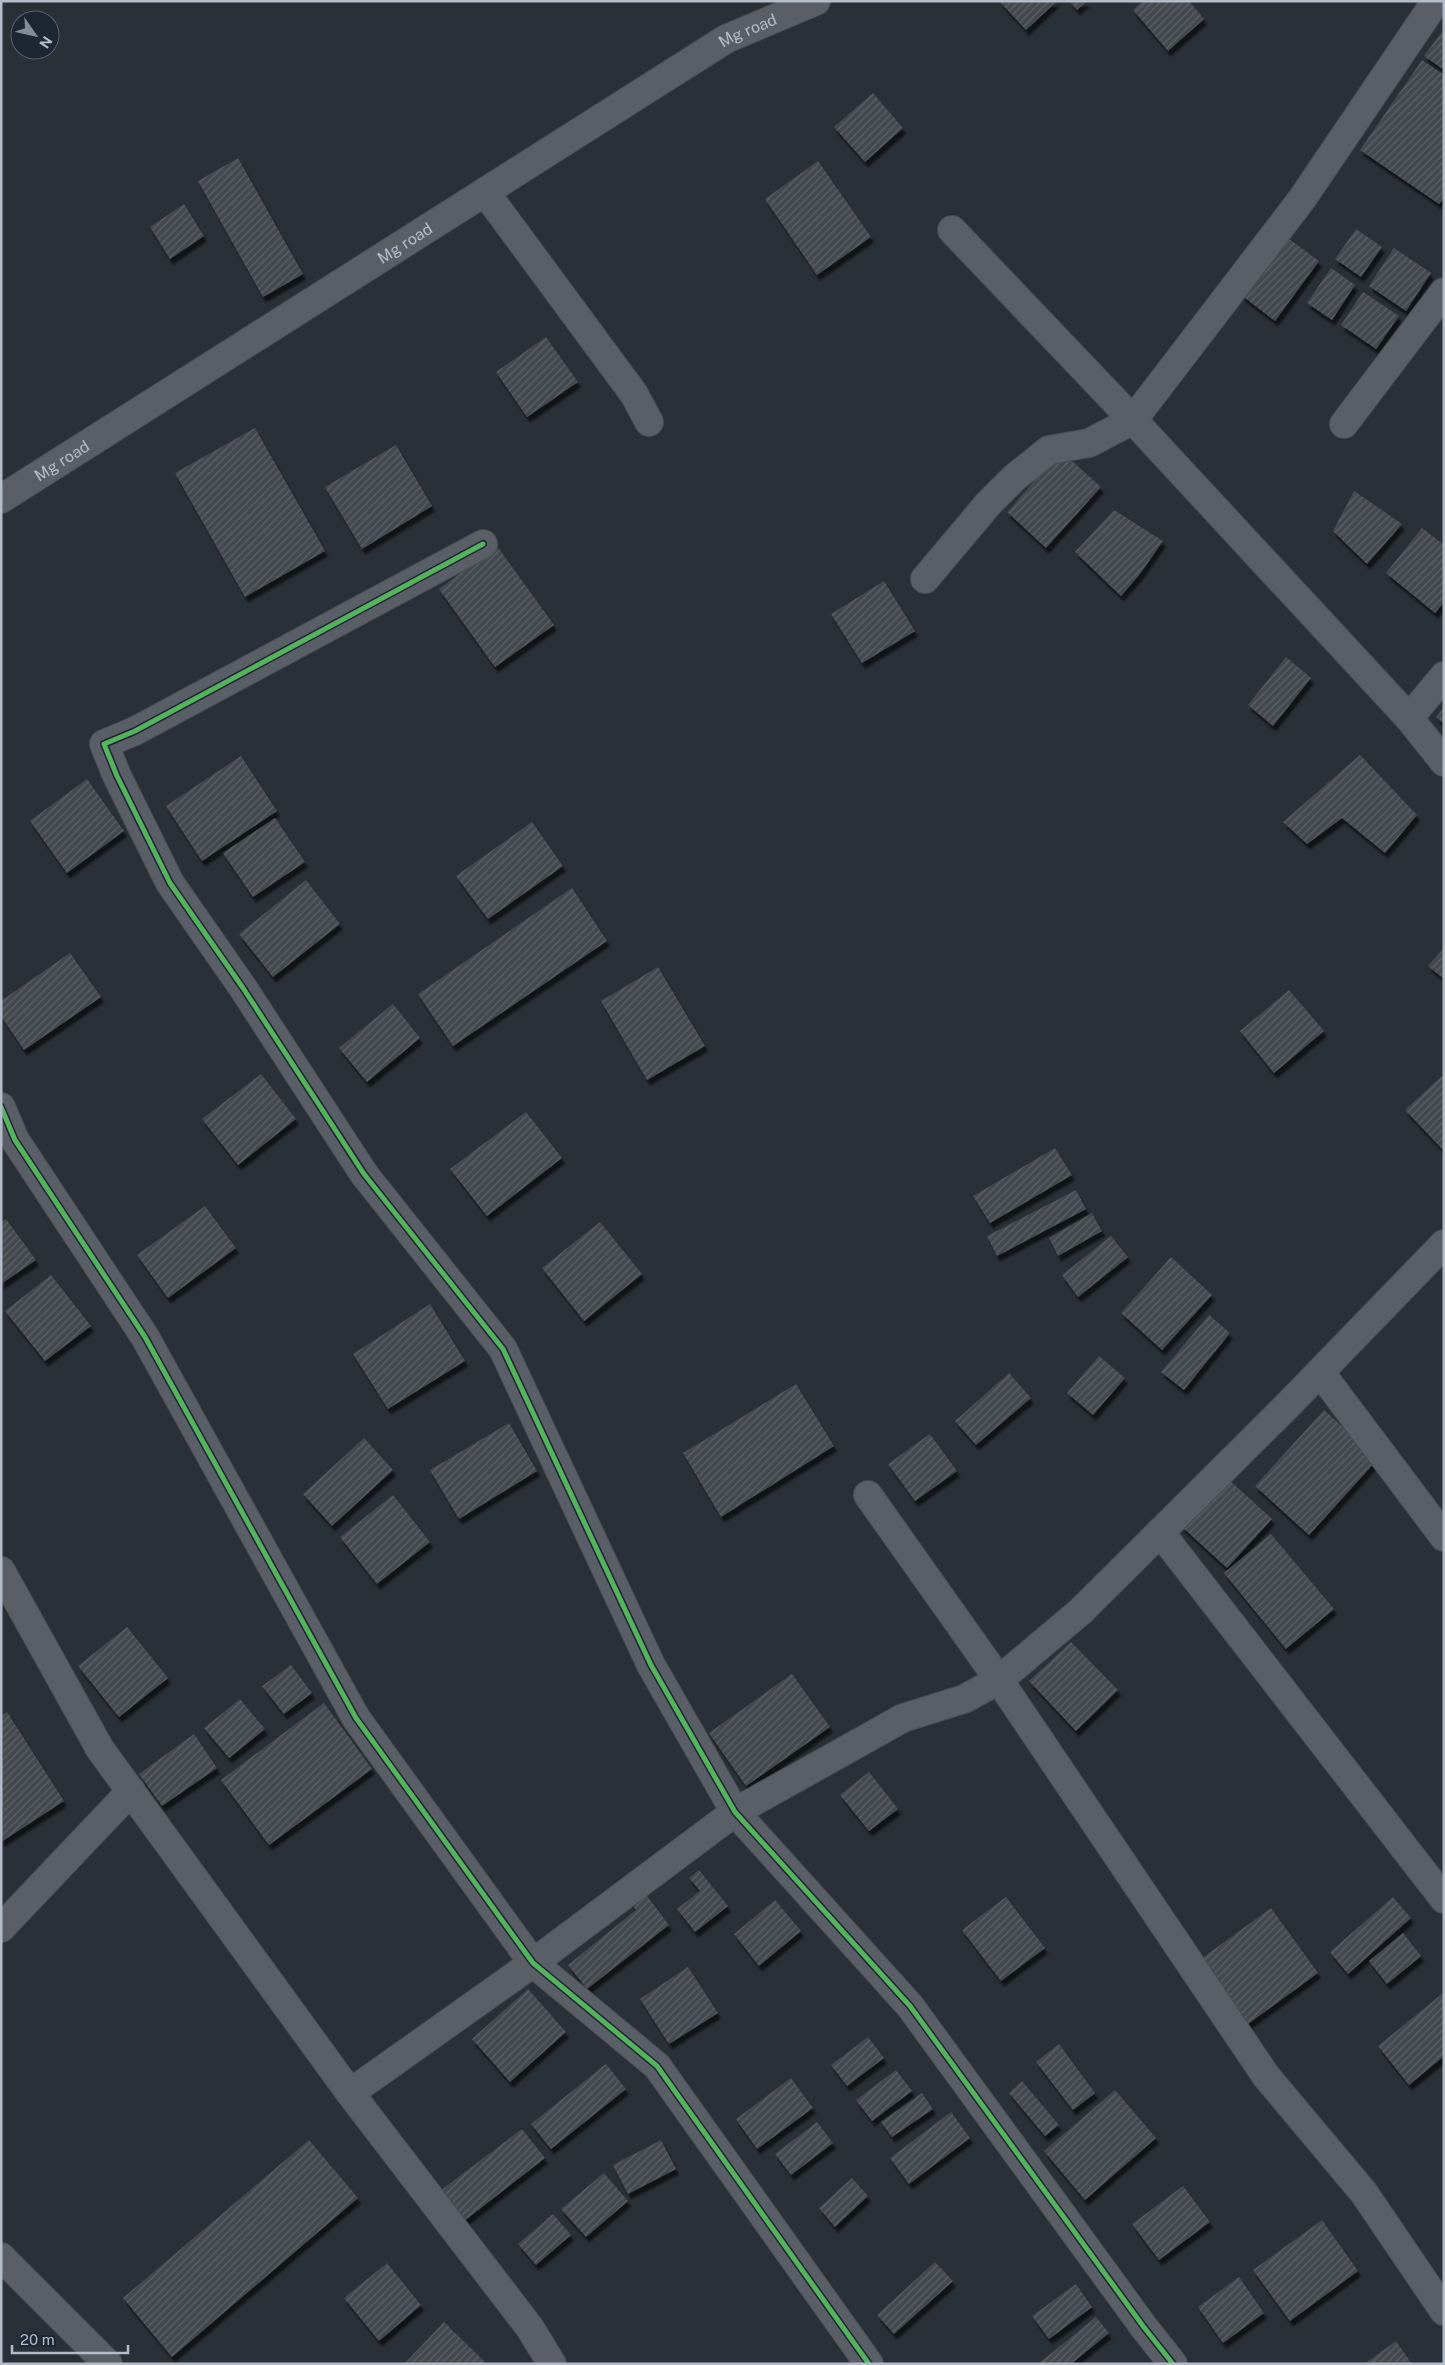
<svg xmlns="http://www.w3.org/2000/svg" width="1445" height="2365" font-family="'Public Sans',sans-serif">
	<defs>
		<pattern id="building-hatch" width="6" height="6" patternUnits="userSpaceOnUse" patternTransform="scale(1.25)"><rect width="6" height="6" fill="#444950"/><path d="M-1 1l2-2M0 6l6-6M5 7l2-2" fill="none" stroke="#5d6168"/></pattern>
		<filter id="shadow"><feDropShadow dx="3" dy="5.5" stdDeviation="1" flood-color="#0009"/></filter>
	</defs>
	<rect width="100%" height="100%" fill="#2a3038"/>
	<g fill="url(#building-hatch)" filter="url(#shadow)">
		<path d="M999,1h58l-31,29z"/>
		<path d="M1069,1h18l-10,9z"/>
		<path d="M1143,1h46l15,18 -36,32 -35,-41z"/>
		<path d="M1444,29v41l-20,-14z"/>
		<path d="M1422,60l22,15v123l-5,6 -79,-54z"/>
		<path d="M873,93l30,35 -38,34 -31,-35z"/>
		<path d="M238,158l65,116 -40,23 -65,-116z"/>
		<path d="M818,161l53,76 -54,38 -52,-76z"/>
		<path d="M184,204l20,32 -34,23 -20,-32z"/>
		<path d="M1356,229l26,18 -21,30 -26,-18z"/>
		<path d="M1285,236l34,25 -44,60 -34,-26z"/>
		<path d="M1394,248l37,25 -25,38 -37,-25z"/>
		<path d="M1331,268l24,17 -23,35 -25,-17z"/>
		<path d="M1363,292l36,24 -23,33 -35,-24z"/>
		<path d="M546,337l32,45 -51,35 -31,-45z"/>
		<path d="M255,428l70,123 -80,46 -70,-124z"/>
		<path d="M396,445l36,61 -70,43 -37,-62z"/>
		<path d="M1061,451l40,36 -55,61 -39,-36z"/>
		<path d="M1354,491l48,33 -35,40 -34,-33z"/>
		<path d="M1114,510l49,31 -23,33 -19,22 -46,-44z"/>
		<path d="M1422,528l22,17v57l-9,11 -49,-40z"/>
		<path d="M497,546l57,79 -59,42 -56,-78z"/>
		<path d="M884,581l31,50 -53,32 -31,-49z"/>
		<path d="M1286,657l25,21 -38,48 -25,-21z"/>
		<path d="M1444,707v17l-8,-7z"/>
		<path d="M1360,755l57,60 -32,38 -43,-35 -35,26 -24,-22z"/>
		<path d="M241,756l36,55 -75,50 -36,-55z"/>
		<path d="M87,779l37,52 -57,42 -37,-52z"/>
		<path d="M275,818l30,44 -52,35 -30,-44z"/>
		<path d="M532,822l31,44 -75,53 -32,-43z"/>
		<path d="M306,880l34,44 -67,53 -34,-43z"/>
		<path d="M572,888l35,53 -154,105 -35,-52z"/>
		<path d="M1444,948v31l-16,-13z"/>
		<path d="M70,953l31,44 -77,53 -23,-34v-15z"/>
		<path d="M658,967l47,79 -58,34 -46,-79z"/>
		<path d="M1289,990l35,41 -50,42 -34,-42z"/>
		<path d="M393,1004l27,34 -53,44 -28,-34z"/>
		<path d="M261,1074l35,45 -58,46 -36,-46z"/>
		<path d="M1444,1074v77l-39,-41z"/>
		<path d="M526,1112l36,46 -75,58 -37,-47z"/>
		<path d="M1055,1148l17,27 -82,48 -17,-27z"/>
		<path d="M1076,1190l10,19 -89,47 -10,-20z"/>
		<path d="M205,1206l31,42 -68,50 -31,-43z"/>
		<path d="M1092,1213l10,18 -44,25 -9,-18z"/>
		<path d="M6,1219l30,41 -35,24v-62z"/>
		<path d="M600,1222l42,52 -58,47 -42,-53z"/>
		<path d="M1111,1236l17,21 -50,40 -16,-22z"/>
		<path d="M1171,1257l41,38 -50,55 -41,-37z"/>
		<path d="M51,1275l40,51 -46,35 -40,-50z"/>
		<path d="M430,1304l35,57 -77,48 -35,-55z"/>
		<path d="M1209,1315l21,18 -46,57 -23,-18z"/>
		<path d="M1099,1356l26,22 -32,37 -26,-22z"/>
		<path d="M1009,1373l22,25 -55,47 -21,-24z"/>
		<path d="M796,1384l38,62 -113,71 -38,-64z"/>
		<path d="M1324,1410l54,49 -69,76 -54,-49z"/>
		<path d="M509,1423l28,48 -78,48 -29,-49z"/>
		<path d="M930,1434l27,37 -42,30 -27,-37z"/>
		<path d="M364,1438l29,32 -61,56 -29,-32z"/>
		<path d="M1226,1477l46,42 -45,49 -46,-42z"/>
		<path d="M393,1495l37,47 -53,42 -37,-47z"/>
		<path d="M1271,1534l63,75 -48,40 -62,-76z"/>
		<path d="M127,1627l41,51 -49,39 -41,-51z"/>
		<path d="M1071,1642l47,48 -42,41 -47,-50z"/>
		<path d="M291,1665l21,28 -28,21 -22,-28z"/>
		<path d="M792,1674l38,53 -84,59 -37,-53z"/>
		<path d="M240,1699l25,30 -36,29 -25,-30z"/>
		<path d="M324,1703l48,66 -103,76 -48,-65z"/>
		<path d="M7,1712l57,89 -63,41v-126z"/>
		<path d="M194,1734l23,34 -55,38 -23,-32z"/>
		<path d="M869,1772l29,37 -29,22 -29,-36z"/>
		<path d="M699,1870l29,36 -33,26 -18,-23 23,-18 -11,-13z"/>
		<path d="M644,1892l25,33 -82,64 -19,-24 68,-55 -5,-7z"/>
		<path d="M1006,1897l39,51 -44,33 -39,-51z"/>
		<path d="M1393,1897l18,21 -63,56 -18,-22z"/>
		<path d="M775,1900l26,31 -42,35 -25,-32z"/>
		<path d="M1271,1908l47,65 -77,56 -47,-65z"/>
		<path d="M1403,1933l18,23 -34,28 -18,-23z"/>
		<path d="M688,1967l30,46 -49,31 -29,-45z"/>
		<path d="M528,1989l38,43 -56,50 -38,-43z"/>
		<path d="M1443,1993l1,63 -35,29 -31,-39z"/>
		<path d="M868,2037l16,21 -37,28 -16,-21z"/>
		<path d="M1059,2044l36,49 -22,17 -37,-48z"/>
		<path d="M606,2064l20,25 -75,60 -20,-25z"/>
		<path d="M896,2070l16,21 -40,30 -16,-21z"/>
		<path d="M791,2078l22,30 -56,41 -21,-30z"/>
		<path d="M1022,2081l37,44 -14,11 -36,-43z"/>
		<path d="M1115,2090l41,48 -71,62 -41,-49z"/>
		<path d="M922,2093l11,16 -41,28 -11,-15z"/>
		<path d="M951,2112l19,26 -61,46 -19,-26z"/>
		<path d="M817,2122l16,21 -42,32 -16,-21z"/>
		<path d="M522,2129l23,29 -86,67 -23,-31z"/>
		<path d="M309,2140l49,58 -186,159 -49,-59z"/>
		<path d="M661,2140l15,29 -48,25 -15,-29z"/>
		<path d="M604,2173l24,28 -42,36 -25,-28z"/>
		<path d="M852,2178l16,18 -33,31 -16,-19z"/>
		<path d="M1183,2186l27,36 -51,38 -27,-36z"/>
		<path d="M553,2214l18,21 -35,30 -18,-21z"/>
		<path d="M1322,2220l36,51 -68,50 -37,-51z"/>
		<path d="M935,2262l18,19 -59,53 -17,-19z"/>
		<path d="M387,2263l34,42 -42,36 -35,-43z"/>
		<path d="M1239,2277l25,36 -41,30 -25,-36z"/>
		<path d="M1076,2284l16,23 -43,32 -17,-23z"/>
		<path d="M1096,2317l13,16 -38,31h-33z"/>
		<path d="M444,2322l43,42h-83z"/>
		<path d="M1396,2341l16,23h-48z"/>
	</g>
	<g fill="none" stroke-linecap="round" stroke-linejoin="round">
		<g stroke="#484c53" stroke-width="30">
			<g id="minor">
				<path d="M485,192l149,202 15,28"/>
				<path d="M952,230l181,190 276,298 35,44"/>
				<path d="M1344,424l100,-132"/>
				<path id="s1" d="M1,499l725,-460 90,-38"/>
				<path d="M483,544l-348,187 -31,13 13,32 53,107 73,105 121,186 139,175 148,316 84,147 175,194 233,320 30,38"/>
				<path d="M925,579l63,-75 26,-26 35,-28 40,-7 44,-23 169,-221 134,-198"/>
				<path d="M1409,718l35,-42"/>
				<path d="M1,1107l14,33 130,197 211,381 177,245 124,103 212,298"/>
				<path d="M1320,1372l124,165"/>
				<path d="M868,1495l131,185 267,396 98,117 80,118"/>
				<path d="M1160,1532l284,367"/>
				<path d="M1,1571l99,178 250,344 180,235 22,36"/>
				<path d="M1,1928l130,-137"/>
				<path d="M350,2093l183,-130 202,-151 168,-94 61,-19 35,-19 82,-69 207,-206 156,-161"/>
				<path d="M1,2257l107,107"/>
			</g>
		</g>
		<use href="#minor" stroke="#5a5e66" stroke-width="28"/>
		<g stroke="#1d2633" stroke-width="8">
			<g id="cycleway">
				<path d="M483,544l-348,187 -31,13 13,32 53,107 73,105 121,186 139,175 148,316 84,147 175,194 233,320 30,38"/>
				<path d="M1,1107l14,33 130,197 211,381 177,245 124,103 212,298"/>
			</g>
		</g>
		<use href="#cycleway" stroke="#56b35d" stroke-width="5"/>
	</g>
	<g text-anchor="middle" stroke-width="5" stroke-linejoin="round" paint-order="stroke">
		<g font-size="16" fill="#b4bcc9" stroke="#1d2633">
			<text dy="6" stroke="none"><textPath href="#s1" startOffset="882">Mg road</textPath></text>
			<text dy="6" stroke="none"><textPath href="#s1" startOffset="478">Mg road</textPath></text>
			<text dy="6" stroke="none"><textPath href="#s1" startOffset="72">Mg road</textPath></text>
		</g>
	</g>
	<rect width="1445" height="2365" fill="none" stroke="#b4bcc9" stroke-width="5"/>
	<g transform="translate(35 35) rotate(124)"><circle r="24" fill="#1d2633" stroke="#59626f"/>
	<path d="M0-4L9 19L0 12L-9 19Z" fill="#848b96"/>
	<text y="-8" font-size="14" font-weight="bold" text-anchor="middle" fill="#b4bcc9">N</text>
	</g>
	<path d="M12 2345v8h116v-8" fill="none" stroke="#b4bcc9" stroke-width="2.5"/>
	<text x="20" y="2345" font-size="15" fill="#b4bcc9" stroke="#1d2633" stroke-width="4" paint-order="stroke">20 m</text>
</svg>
